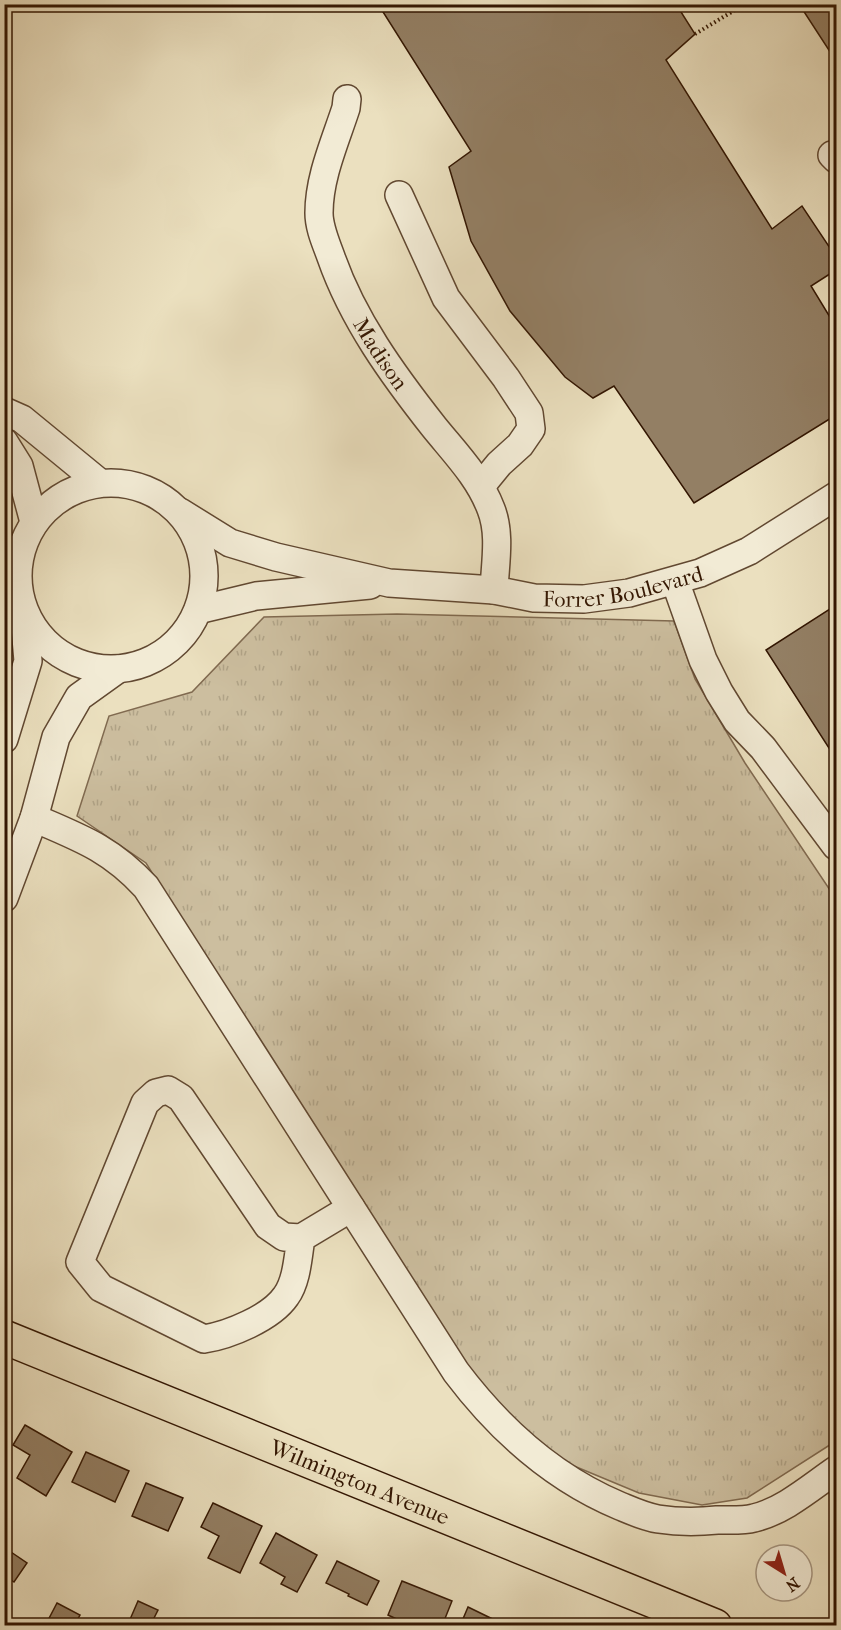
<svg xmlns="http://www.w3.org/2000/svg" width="841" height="1630" font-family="'IM FELL French Canon',serif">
	<defs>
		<pattern id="grass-tufts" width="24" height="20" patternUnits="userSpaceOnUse" patternTransform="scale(1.5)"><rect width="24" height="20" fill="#ccbe9f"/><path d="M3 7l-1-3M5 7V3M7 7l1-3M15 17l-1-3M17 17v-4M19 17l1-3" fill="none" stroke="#b0a387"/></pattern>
	</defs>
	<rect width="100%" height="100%" fill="#ebe0bf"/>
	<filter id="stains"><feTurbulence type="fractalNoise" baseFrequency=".00333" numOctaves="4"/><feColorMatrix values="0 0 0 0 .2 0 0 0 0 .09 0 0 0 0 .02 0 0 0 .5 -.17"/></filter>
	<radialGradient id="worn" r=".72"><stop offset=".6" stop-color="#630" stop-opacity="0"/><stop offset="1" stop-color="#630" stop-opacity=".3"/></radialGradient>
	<path fill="url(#grass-tufts)" stroke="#806a50" stroke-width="1.5" d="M397,614l277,7 21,58 50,84 91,136v542l-89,57 -45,7 -63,-12 -77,-32 -87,-75 -329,-523 -69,-47 32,-100 83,-24 72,-75z"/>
	<g fill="#937f64" stroke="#331602" stroke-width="1.5">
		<path d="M378,4h298l19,30 -29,26 106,169 30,-23 34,51v13l-25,16 25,41v88l-142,88 -80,-117 -21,12 -28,-21 -55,-66 -39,-70 -22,-74 22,-16z"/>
		<path d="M799,4h37v57z"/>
		<path d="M836,605v154l-70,-109z"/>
		<path d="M25,1425l47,27 -26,44 -29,-18 13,-23 -17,-10z"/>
		<path d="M86,1452l43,19 -14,31 -43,-20z"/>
		<path d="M146,1483l37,15 -15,33 -36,-15z"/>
		<path d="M213,1503l49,23 -22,47 -32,-15 11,-22 -18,-9z"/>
		<path d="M276,1533l41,22 -20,37 -16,-8 4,-7 -25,-14z"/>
		<path d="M8,1550l19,13 -13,19 -10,-7v-21z"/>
		<path d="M337,1561l42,20 -12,24 -19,-9 1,-2 -23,-11z"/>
		<path d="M402,1581l50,20 -10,25h-40l1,-4 -15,-7z"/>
		<path d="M138,1601l20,9 -8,16 -22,-2z"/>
		<path d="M57,1603l23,12 -6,11h-29z"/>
		<path d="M468,1607l39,19h-47z"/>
	</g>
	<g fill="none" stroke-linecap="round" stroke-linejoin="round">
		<g stroke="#614831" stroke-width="30">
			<g id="minor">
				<path id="s1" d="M347,99l-1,9c-11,34 -27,69 -27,105 0,15 7,30 12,44 22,63 62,118 103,170 21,26 45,50 57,82 10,25 4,55 3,81"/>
				<path d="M832,155l4,4"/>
				<path d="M399,195l47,103 60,80 23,35 2,16 -11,16 -21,19 -18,22"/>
				<path d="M4,411l18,8 78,64"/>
				<path d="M4,442l15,24 15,56"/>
				<circle cx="111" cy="576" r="93"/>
				<path id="s2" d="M180,512l50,31 46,14 113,26 105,7 40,8 50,1 45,-6 71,-20 49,-22 87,-55"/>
				<path d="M675,581l28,79 16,32 18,29 26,27 73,98"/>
				<path d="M198,610l58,-14 114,-11"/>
				<path d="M4,739l24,-78 -4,-46"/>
				<path d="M34,818c47,20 77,31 112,69l310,485c43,57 97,106 164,134 12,5 25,11 38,13 20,3 40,3 59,1 12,0 26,1 37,-2 30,-7 57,-31 82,-48"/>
				<path d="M4,898l30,-80 22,-81 23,-40 39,-28"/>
				<path d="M301,1238c-3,18 -4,43 -15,58 -15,22 -57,39 -82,43l-103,-51 -21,-26 65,-159 11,-10 12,-3 13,8 87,128 16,11 17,1 50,-30"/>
			</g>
		</g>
		<g stroke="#331602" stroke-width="36">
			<g id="major">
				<path id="s3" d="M4,1337l711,289"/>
			</g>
		</g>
		<path stroke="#331602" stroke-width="4" stroke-dasharray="1.5 3" stroke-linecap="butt" d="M695,34l50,-30"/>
		<use href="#minor" stroke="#f2ebd5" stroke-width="27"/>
		<use href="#major" stroke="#ebe0bf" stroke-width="33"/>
	</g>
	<g text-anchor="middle" stroke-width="4.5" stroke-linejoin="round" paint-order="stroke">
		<g font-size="22" fill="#331602" stroke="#f2ebd5">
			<text dy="8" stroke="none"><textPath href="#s1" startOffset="273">Madison</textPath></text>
			<text dy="8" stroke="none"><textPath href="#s2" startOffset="459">Forrer Boulevard</textPath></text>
			<text dy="8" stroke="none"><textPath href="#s3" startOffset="384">Wilmington Avenue</textPath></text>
		</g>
	</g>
	<rect width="841" height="1630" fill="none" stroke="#ebe0bf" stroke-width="24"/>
	<rect x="6" y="6" width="829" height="1618" fill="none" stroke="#331602" stroke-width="3"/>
	<rect x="12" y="12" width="817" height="1606" fill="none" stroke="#331602" stroke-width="1.5"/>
	<g transform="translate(784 1573) rotate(143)"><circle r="28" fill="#f2ebd5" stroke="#a69681" stroke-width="1.5"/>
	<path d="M0-4.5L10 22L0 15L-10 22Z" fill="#8f2418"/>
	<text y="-9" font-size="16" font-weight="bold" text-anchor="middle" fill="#331602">N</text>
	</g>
	<rect width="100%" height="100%" filter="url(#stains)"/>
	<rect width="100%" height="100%" fill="url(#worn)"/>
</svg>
